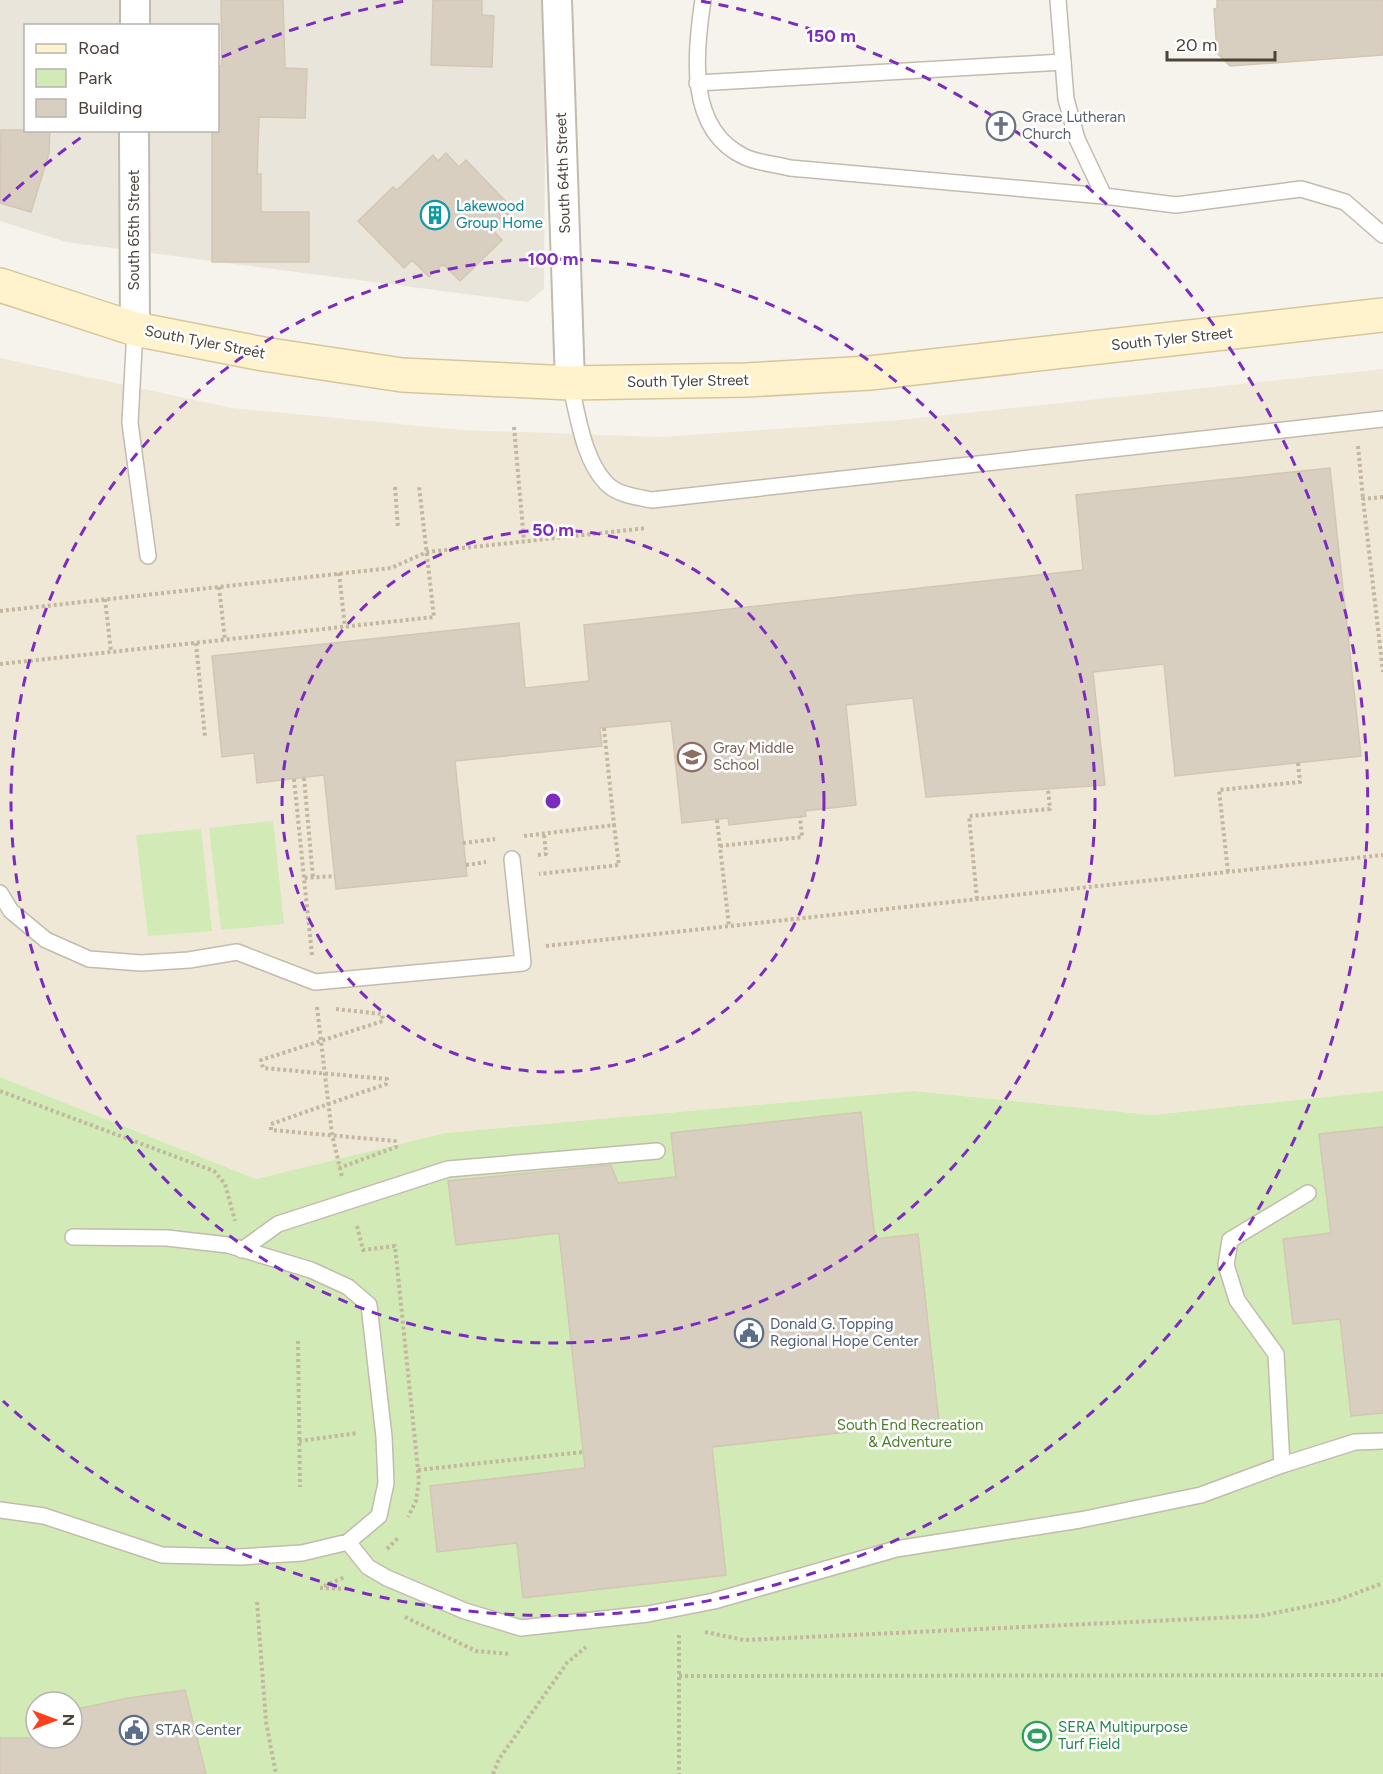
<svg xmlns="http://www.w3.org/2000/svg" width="1383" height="1774" font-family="Figtree,sans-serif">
	<rect width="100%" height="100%" fill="#f6f3ec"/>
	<path fill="#eae5da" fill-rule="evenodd" d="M0,0h546l-2,289 -16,13 -462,-60 -66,-21zM26,26h192v104h-192z"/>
	<path fill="#efe8d6" d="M0,358l232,50 230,22 199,7 228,-16 494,-52v722l-231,24 -239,-24 -468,42 -189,46 -256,-102z"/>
	<g fill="#d2eab5" fill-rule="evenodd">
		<path d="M273,821l11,103 -63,6 -12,-102z"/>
		<path d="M201,829l11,102 -64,5 -12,-101z"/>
		<path d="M0,1077l256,102 189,-46 468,-42 239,24 231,-24v683h-1383zM36,1702h36v36h-36z"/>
	</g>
	<g fill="#d8cfc1" stroke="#d3c7b4" stroke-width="1.5">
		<path d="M221,0h62l2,68 22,1 -2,49 -46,-1 -2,57h4v38h48v50h-97v-132h6v-64h4z"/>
		<path d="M433,0h49v15l12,1 -2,51 -61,-2z"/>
		<path d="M1217,0h166v55l-153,11 -13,-13 -3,-44 3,-1z"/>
		<path d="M1,130h49l-1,23 -18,59 -31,-9z"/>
		<path d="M446,153l13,14 7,-7 47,49 -21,20 10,11 -42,41 -17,-17 -14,13 -17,-17 -8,8 -46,-47 35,-34 4,3 36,-35 5,6z"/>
		<path d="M1330,468l31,288 -186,20 -11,-112 -71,8 12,113 -179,12 -13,-99 -67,7 10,100 -51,6 1,5 -77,9 -1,-7 -46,5 -11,-102 -71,7 2,18 -147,15 12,115 -131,13 -12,-114 -67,8 -3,-30 -32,4 -10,-101 307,-33 6,65 64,-7 -5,-56 499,-55 -7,-75z"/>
		<path d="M861,1112l14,127 43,-5 21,188 -227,25 14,128 -203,23 -6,-55 -80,9 -7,-66 155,-18 -26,-235 -103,12 -8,-64 163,-16 7,18 58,-6 -5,-44z"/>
		<path d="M1383,1127v286l-32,3 -11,-97 -47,5 -10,-85 48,-6 -12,-99z"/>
		<path d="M185,1690l21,84h-206v-36h72v-28l56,-12z"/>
	</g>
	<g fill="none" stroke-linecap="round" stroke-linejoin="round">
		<g stroke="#c2bbae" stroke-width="18">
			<g id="lane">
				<path d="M703,0c-8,52 -17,130 42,157 13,6 30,7 45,11l314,28"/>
				<path d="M1058,0l8,99 11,40 27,57 72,9 125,-16 44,13 38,33"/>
				<path d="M697,83l366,-21"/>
				<path d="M135,329l-5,94 18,133"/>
				<path d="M570,383c8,32 13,77 37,101 11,11 30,13 45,16l731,-81"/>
				<path d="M0,893l11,18 35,29 43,19 52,4 48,-3 48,-8 78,30 208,-19 -11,-104"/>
				<path d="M242,1250l36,-26 170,-55 209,-18"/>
				<path d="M1282,1465l-6,-111 -39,-54 -11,-35 4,-25 78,-47"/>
				<path d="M0,1510l44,6 118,39 78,2 62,-4 46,-11 31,-26 7,-33 -2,-46 -15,-132 -21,-18 -37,-17 -83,-25 -61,-7 -94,-1"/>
				<path d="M348,1542l20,25 19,11 78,33 56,17 127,-14 66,-13 182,-52 184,-29 121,-25 81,-30 73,-23 28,-1"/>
			</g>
		</g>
		<g stroke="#c2bbae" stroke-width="32">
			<g id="street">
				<path d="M557,0l13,383"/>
				<path d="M135,26v-26"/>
				<path d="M134,130l1,199"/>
			</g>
		</g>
		<g stroke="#d6c79b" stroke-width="36">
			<path id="secondary" d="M0,285l135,44 128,25 139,21 168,8 176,-3 124,-7 513,-58"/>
		</g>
		<g stroke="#c4b79f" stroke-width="4" stroke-dasharray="3 3" stroke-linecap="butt">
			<path d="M514,427l10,114"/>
			<path d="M1358,446l5,53"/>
			<path d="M395,487l3,41"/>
			<path d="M1383,497l-20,2 20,173"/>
			<path d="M339,573l6,54"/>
			<path d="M219,587l6,53"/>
			<path d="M105,599l6,53"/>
			<path d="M0,611l391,-43 36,-16 220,-24"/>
			<path d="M196,643l9,94"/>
			<path d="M0,664l434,-47 -15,-131"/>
			<path d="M604,728l10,97"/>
			<path d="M304,778l9,100"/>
			<path d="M294,779l10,99"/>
			<path d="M717,820l12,106"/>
			<path d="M524,836l90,-11 5,40 -80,9"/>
			<path d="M463,843l32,-4"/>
			<path d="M720,846l82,-9 -2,-20"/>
			<path d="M538,855l8,-1 -2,-20"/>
			<path d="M466,865l20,-3"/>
			<path d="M1228,872l-9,-82 81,-8 -2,-19"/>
			<path d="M977,899l-8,-83 81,-7 -2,-20"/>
			<path d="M546,946l837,-91"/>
			<path d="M312,955l-8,-77 31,-2"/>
			<path d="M317,1007l15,127 10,43"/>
			<path d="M336,1009l46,5 1,7 -122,39 2,8 124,11 -1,5 -115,40v6l124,11 1,6 -57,21"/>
			<path d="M0,1091l214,80 11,13 10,37"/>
			<path d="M357,1226l6,24 32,-4 24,234 -3,21 -8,16"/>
			<path d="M298,1341l2,146"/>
			<path d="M299,1441l59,-8"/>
			<path d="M418,1470l165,-18"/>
			<path d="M387,1549l11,-11"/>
			<path d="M324,1586l21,-9"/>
			<path d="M320,1588l31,1"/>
			<path d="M257,1602l9,120 10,52"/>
			<path d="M405,1617l71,34 34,3"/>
			<path d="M705,1632l39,8 516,-24 78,-16 45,-17"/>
			<path d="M679,1635v139"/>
			<path d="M679,1676l704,-1"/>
			<path d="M493,1774l6,-15 68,-96 19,-16"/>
		</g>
		<use href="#lane" stroke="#fff" stroke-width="15"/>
		<use href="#street" stroke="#fff" stroke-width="28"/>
		<use href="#secondary" stroke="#fff3cd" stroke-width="33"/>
	</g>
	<g fill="none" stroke="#7b2cbf" stroke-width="3" stroke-dasharray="10 8">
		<circle cx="553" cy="801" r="271"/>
		<circle cx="553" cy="801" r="542"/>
		<path d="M3 201A814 814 0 0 1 86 134M222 57A814 814 0 0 1 405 1M701 1A814 814 0 1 1 3 1401"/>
	</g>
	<defs>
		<g id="church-ring" transform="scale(1.5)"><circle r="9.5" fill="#fff" stroke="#6b7280" stroke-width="1.5"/><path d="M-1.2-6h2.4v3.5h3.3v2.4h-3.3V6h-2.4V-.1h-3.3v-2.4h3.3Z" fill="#6b7280"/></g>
		<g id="building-ring" transform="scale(1.5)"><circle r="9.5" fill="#fff" stroke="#0f9aa8" stroke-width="1.5"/><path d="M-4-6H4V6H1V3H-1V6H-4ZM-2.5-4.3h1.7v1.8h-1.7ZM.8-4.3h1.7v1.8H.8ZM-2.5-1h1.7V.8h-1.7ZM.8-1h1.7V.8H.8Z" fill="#0f9aa8"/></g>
		<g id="school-ring" transform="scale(1.5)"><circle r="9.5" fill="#fff" stroke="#8d6e63" stroke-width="1.5"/><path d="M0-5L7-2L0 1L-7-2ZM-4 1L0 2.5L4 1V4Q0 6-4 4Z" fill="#8d6e63"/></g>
		<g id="civic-ring" transform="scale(1.5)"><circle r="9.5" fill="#fff" stroke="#5c6f8a" stroke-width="1.5"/><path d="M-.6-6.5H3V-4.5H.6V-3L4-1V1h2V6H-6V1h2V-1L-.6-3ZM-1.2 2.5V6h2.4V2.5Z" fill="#5c6f8a"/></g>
		<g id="stadium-ring" transform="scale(1.5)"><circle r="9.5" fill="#fff" stroke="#2e9e5b" stroke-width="1.5"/><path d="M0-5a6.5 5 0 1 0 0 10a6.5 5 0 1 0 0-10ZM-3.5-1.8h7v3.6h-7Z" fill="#2e9e5b"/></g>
	</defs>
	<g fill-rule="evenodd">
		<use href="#church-ring" x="1001" y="126"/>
		<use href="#building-ring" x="435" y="215"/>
		<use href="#school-ring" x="692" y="757"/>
		<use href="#civic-ring" x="749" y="1333"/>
		<use href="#civic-ring" x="134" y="1730"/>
		<use href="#stadium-ring" x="1037" y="1736"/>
	</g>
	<g text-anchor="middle" stroke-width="5" stroke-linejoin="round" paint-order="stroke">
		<g font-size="15" fill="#5b616d" stroke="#fff" text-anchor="start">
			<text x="1022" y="122">Grace Lutheran<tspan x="1022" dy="17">Church</tspan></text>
		</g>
		<g font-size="15" fill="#4b4439" stroke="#fff">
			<text transform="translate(563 173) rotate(-92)" y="5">South 64th Street</text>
			<text transform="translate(134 230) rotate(-90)" y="5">South 65th Street</text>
			<text transform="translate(1172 339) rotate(-6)" y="5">South Tyler Street</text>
			<text transform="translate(205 342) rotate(11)" y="5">South Tyler Street</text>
			<text transform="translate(688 381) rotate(-1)" y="5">South Tyler Street</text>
		</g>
		<g font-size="15" fill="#0d838f" stroke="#fff" text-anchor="start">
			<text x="456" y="211">Lakewood<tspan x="456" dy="17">Group Home</tspan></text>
		</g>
		<g font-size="15" fill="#785e54" stroke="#fff" text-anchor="start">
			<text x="713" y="753">Gray Middle<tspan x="713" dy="17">School</tspan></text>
		</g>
		<g font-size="15" fill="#4e5e75" stroke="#fff" text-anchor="start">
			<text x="770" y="1329">Donald G. Topping<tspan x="770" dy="17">Regional Hope Center</tspan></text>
			<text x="155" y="1735">STAR Center</text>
		</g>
		<g font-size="15" fill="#4a7f2a" stroke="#fff">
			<text x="910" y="1430">South End Recreation<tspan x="910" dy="17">&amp; Adventure</tspan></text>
		</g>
		<g font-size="15" fill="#27864d" stroke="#fff" text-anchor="start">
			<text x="1058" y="1732">SERA Multipurpose<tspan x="1058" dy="17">Turf Field</tspan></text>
		</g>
	</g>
	<circle cx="553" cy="801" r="9" fill="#7b2cbf" stroke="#fff" stroke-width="3"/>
	<g font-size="18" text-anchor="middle" font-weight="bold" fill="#7b2cbf" stroke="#fff" stroke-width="5" stroke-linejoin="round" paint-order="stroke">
		<text x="831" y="42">150 m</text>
		<text x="553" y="265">100 m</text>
		<text x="553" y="536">50 m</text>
	</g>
	<rect x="24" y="24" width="195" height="108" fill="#ffffff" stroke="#b7b4b0" stroke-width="1.5"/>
	<rect x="36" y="44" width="30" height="9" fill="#fff3cd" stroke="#b7b4b0" stroke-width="1.5"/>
	<text x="78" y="54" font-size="18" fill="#4b4439">Road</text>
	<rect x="36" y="69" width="30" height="18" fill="#d2eab5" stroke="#b7b4b0" stroke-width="1.5"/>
	<text x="78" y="84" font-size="18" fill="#4b4439">Park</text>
	<rect x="36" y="99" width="30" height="18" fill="#d8cfc1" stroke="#b7b4b0" stroke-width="1.5"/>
	<text x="78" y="114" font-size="18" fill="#4b4439">Building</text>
	<g transform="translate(54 1720) rotate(90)"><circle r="28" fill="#ffffff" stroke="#b7b4b0" stroke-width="1.5"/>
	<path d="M0-4.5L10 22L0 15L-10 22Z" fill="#fc3f1d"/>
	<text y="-9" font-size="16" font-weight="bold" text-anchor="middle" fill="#4b4439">N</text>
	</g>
	<path d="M1167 51v9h108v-9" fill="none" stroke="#4b4439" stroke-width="3"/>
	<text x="1176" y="51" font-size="18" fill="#4b4439" stroke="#ffffff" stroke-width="4.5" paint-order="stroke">20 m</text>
</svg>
